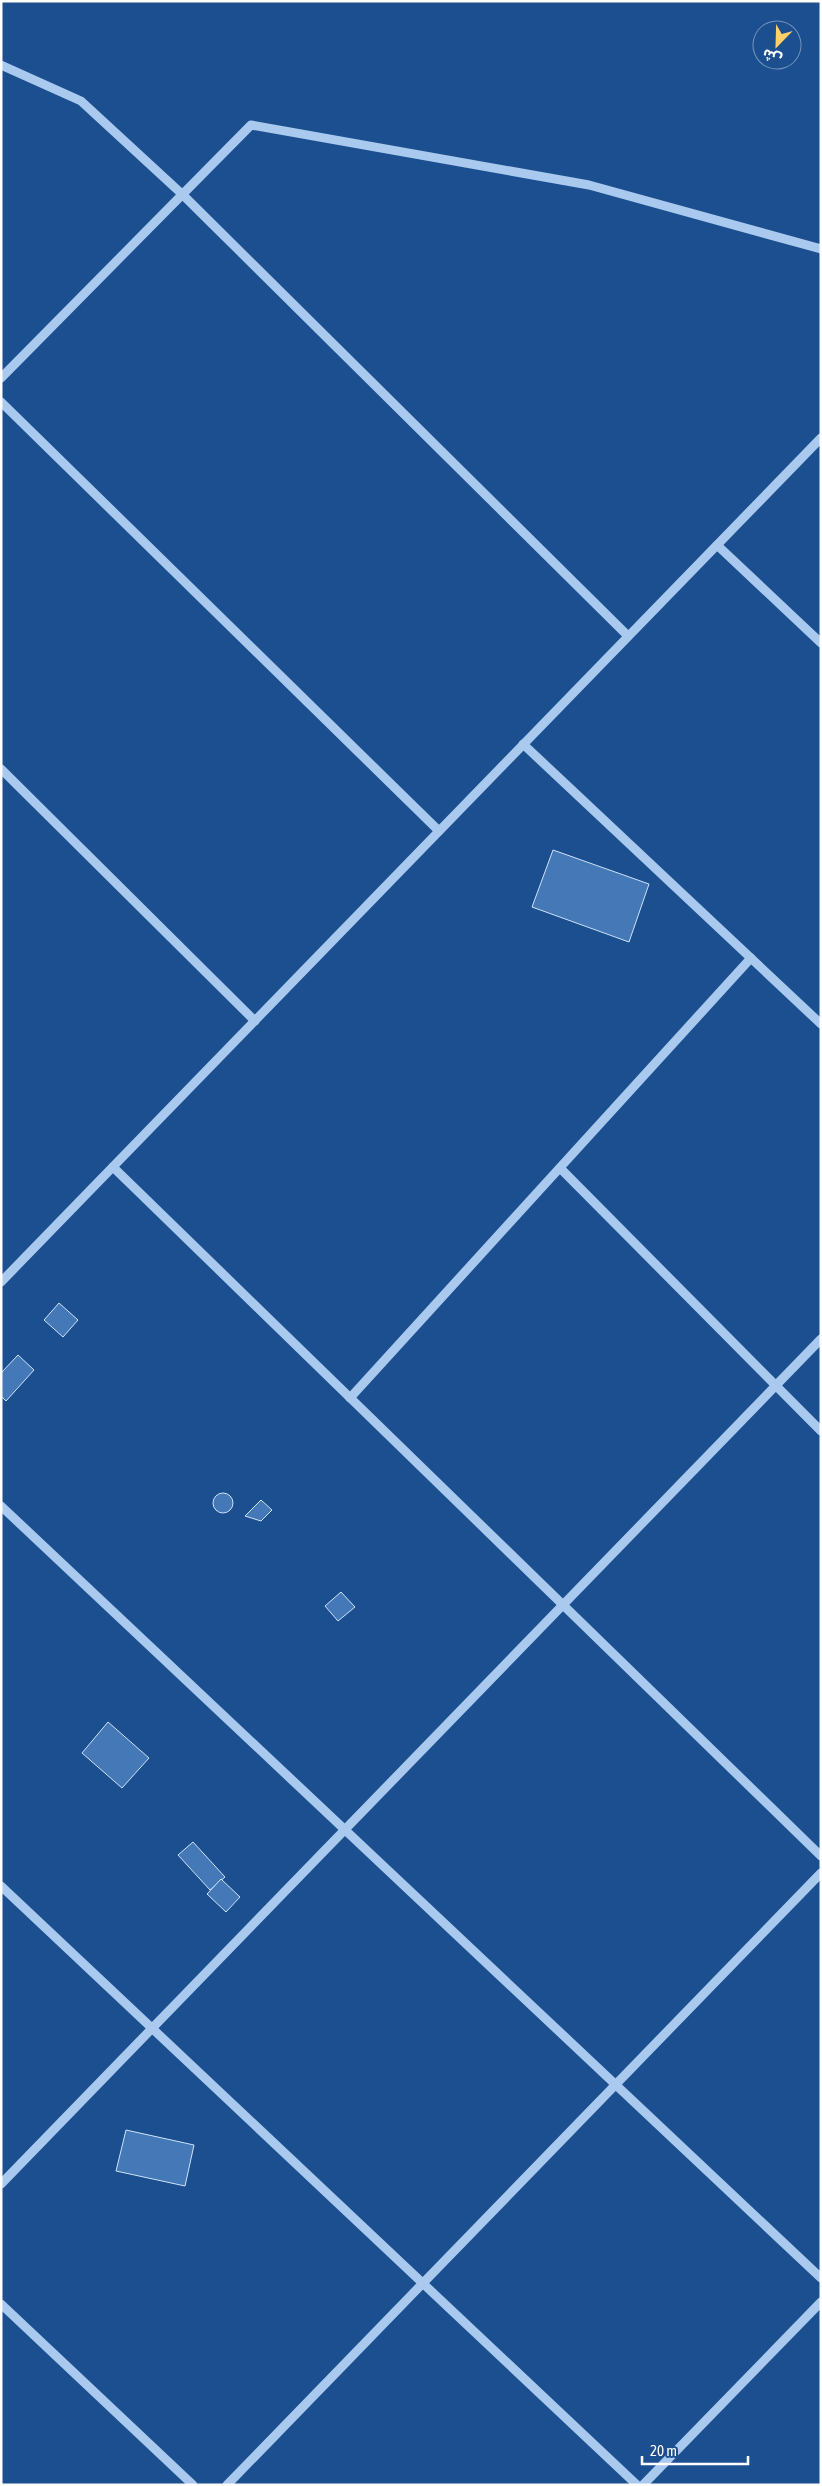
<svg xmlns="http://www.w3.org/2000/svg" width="822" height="2486" font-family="'Asap Condensed','Noto Sans Arabic',sans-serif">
	<rect width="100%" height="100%" fill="#1b4f8f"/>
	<g fill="#4478b7" stroke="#cfe3fa">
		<path d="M553,850l96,34 -20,58 -97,-35z"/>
		<path d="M59,1303l19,17 -15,17 -19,-17z"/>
		<path d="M18,1355l16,15 -28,31 -5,-5v-23z"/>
		<circle cx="223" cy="1503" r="10"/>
		<path d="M261,1500l11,10 -11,11 -16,-5z"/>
		<path d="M341,1592l14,15 -17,14 -13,-15z"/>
		<path d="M108,1722l41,36 -27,30 -40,-35z"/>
		<path d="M193,1842l32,35 -15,13 -32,-35z"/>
		<path d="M221,1879l19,18 -14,15 -19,-18z"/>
		<path d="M126,2130l68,15 -9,41 -69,-15z"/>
	</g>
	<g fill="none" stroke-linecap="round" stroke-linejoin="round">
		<g stroke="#a9c9ee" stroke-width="9">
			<path d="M1,65l80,36 102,94 445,441"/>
			<path d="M1,378l250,-253 338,60 232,64"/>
			<path d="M1,402l438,429"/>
			<path d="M717,545l104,98"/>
			<path d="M523,744l298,280"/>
			<path d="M1,769l254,252"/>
			<path d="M113,1167l708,689"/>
			<path d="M560,1168l261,263"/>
			<path d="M1,1282l820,-844"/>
			<path d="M350,1398l401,-440"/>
			<path d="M1,1506l820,772"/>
			<path d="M1,1886l636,599"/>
			<path d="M1,2184l820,-845"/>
			<path d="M1,2304l192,181"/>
			<path d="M227,2485l594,-612"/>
			<path d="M643,2485l178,-183"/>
		</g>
	</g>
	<rect width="822" height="2486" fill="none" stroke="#ffffff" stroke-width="5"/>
	<g transform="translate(777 45) rotate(203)"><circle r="24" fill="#1b4f8f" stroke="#7695bc"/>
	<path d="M0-4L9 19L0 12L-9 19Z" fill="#ffd166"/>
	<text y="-8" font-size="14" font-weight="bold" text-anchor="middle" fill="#ffffff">ش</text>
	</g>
	<path d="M642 2456v8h106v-8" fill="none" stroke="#ffffff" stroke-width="2.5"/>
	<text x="650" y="2456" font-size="15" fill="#ffffff" stroke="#1b4f8f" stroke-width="4" paint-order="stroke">20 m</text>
</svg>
